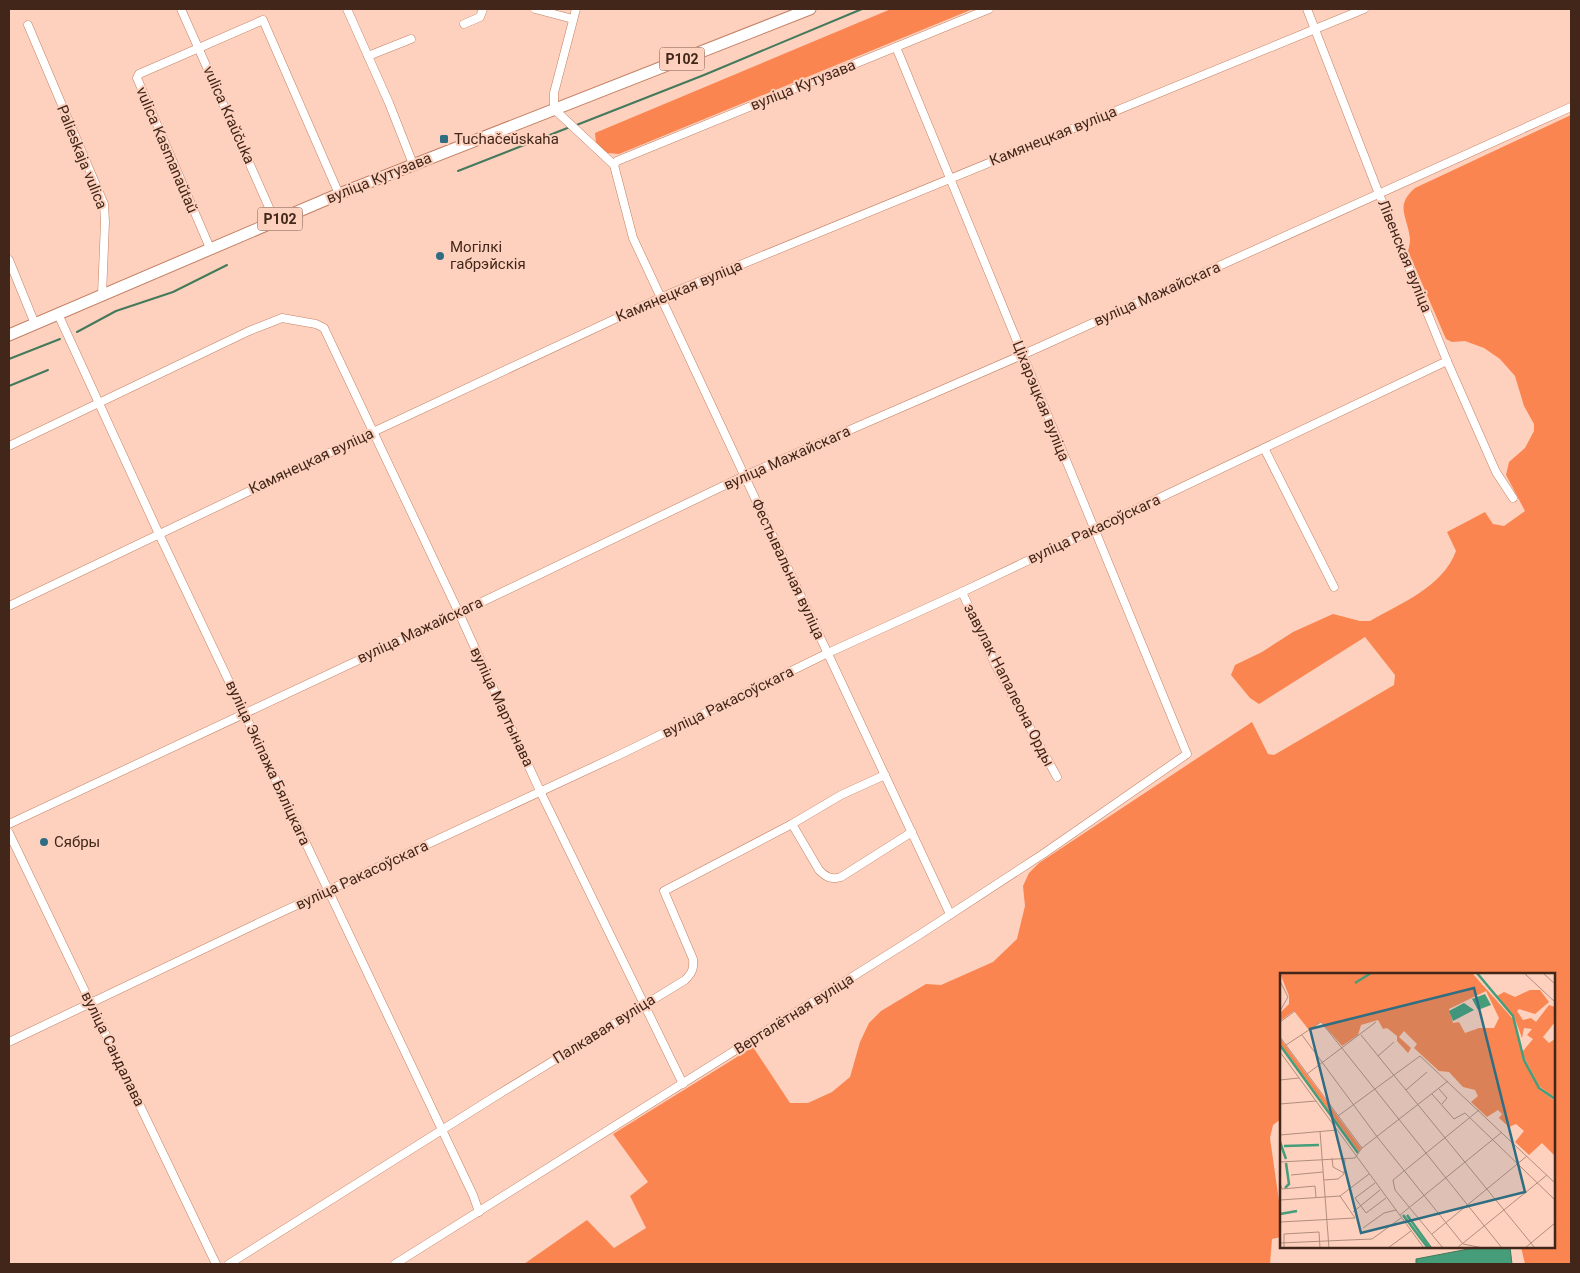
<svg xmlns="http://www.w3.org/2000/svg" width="1580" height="1273" font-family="Roboto,sans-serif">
	<rect width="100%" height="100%" fill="#fdd1be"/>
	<g fill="#fa8550">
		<path d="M891,9h82l-354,145 -12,-1 -11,-10 -1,-10z"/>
		<path d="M1571,115v1149h-46l-4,-17h33v-273h-273v145l-8,6 -3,13 11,77v22l-9,2 -2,25h-746l63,-44 27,28 32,-20 -16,-32 18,-14 -35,-48 140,-87 37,56h18l24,-11 18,-15 10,-35 9,-19 12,-12 45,-27 15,1 52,-23 24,-23 8,-33 -2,-20 6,-13 10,-10 213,-141 16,32 6,1 120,-70 1,-10 -30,-38 -106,67 -9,-6 -19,-23 4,-10 27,-13 31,-20 40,-18 27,7h10c31,-18 73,-34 86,-70l-9,-19 38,-20 8,12 11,2 21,-15 -19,-36 3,-13 16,-14 9,-17v-7l-10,-18 -9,-30 -15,-17 -16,-11 -19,-7 -13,1 -6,-3 -38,-88c1,-4 2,-8 2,-12 -2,-22 -16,-33 5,-51z"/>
	</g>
	<path fill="#459d79" stroke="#44795c" d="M1479,1247h31l2,17h-96v-5z"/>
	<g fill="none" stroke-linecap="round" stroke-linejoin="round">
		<g stroke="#44795c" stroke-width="2">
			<path d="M574,126l130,-51 158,-66"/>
			<path d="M458,171l112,-44"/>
			<path d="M77,332l39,-21 57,-19 54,-27"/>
			<path d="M9,359l51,-20"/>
			<path d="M9,386l39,-16"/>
		</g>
		<g stroke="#c58164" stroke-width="9">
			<g id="minor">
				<path d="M181,9l94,212"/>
				<path d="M347,9l42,94 24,61"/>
				<path d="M535,9l38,10"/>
				<path d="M576,9l-22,84v16l60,56"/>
				<path d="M1307,9l72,185 68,167 49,111 17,26"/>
				<path d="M464,24l16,-7 3,-8"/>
				<path d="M28,25l76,179 1,18 -3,73"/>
				<path d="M368,56l43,-17"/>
				<path d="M210,248l-73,-170 2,-4 124,-54 76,174"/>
				<path d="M9,260l26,64"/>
				<path d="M58,314l101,220 314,661 6,17"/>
				<path d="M9,446l240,-115 33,-13 34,6 8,4 135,285 81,178 143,293"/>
				<path d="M1264,448l70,139"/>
				<path d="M962,592l33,72 62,113"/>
				<path d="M9,606l364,-174 289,-135 702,-288"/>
				<path d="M9,824l450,-211 285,-137 278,-121 549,-248"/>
				<path d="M792,824l27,46c7,7 12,10 22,7l71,-45"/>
				<path d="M9,833l207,431"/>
				<path d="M950,914l-317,-676 -19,-73 3,-4 372,-152"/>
				<path d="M9,1042l245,-117 365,-170 209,-102 134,-61 485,-231"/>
				<path d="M229,1264l262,-165 194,-119c7,-7 9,-11 8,-21l-29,-68 128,-67 49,-29 44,-20"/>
				<path d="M395,1264l524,-329 124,-81 144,-100 -291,-707"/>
			</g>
		</g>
		<g stroke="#c58164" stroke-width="13">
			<path id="primary" d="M9,335l330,-141 471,-185"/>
		</g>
		<use href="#minor" stroke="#fff" stroke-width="8"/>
		<use href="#primary" stroke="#fff" stroke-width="11"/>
	</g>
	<g fill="#2e6d82" stroke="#fdd1be" stroke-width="2">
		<rect x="439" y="134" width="10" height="10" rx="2.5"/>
		<circle cx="440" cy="256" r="5"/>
		<circle cx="44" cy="842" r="5"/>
	</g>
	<g text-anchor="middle" stroke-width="4" stroke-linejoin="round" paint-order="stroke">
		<g fill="#fdd1be" stroke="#7a594b" stroke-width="1">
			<rect x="659.5" y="47.5" width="45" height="23" rx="4"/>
			<rect x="257.5" y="207.5" width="45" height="23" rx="4"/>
		</g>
		<g font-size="14" font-weight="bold" fill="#42261a">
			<text x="682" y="64">Р102</text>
			<text x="280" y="224">Р102</text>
		</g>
		<g font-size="15" fill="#42261a" stroke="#fdd1be">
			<text transform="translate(803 85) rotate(-22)" y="5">вуліца Кутузава</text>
			<text transform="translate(229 115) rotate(66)" y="5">vulica Kraŭčuka</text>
			<text transform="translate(1053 136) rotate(-22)" y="5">Камянецкая вуліца</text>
			<text transform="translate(167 150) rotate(67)" y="5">vulica Kasmanaŭtaŭ</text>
			<text transform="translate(82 157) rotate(68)" y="5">Palieskaja vulica</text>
			<text transform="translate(379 178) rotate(-22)" y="5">вуліца Кутузава</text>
			<text transform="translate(1405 256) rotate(68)" y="5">Лівенская вуліца</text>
			<text transform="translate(679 291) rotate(-23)" y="5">Камянецкая вуліца</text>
			<text transform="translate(1157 294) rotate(-24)" y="5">вуліца Мажайскага</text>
			<text transform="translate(1041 401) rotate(68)" y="5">Ціхарэцкая вуліца</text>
			<text transform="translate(787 458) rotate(-24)" y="5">вуліца Мажайскага</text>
			<text transform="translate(311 461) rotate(-25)" y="5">Камянецкая вуліца</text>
			<text transform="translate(1094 529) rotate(-25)" y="5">вуліца Ракасоўскага</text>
			<text transform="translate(788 569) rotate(65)" y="5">Фестывальная вуліца</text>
			<text transform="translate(420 630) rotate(-25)" y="5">вуліца Мажайскага</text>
			<text transform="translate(1009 685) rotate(63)" y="5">завулак Напалеона Орды</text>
			<text transform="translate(728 702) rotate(-26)" y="5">вуліца Ракасоўскага</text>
			<text transform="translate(502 707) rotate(65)" y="5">вуліца Мартынава</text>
			<text transform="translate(268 763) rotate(65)" y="5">вуліца Экіпажа Бяліцкага</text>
			<text transform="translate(362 875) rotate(-25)" y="5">вуліца Ракасоўскага</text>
			<text transform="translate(794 1014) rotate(-32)" y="5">Верталётная вуліца</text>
			<text transform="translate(604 1029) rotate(-32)" y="5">Палкавая вуліца</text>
			<text transform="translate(113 1049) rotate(64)" y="5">вуліца Сандалава</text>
		</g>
		<g font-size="15" fill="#42261a" stroke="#fdd1be" text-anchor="start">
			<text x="454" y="144">Tuchačeŭskaha</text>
			<text x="450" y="252">Могілкі<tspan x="450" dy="17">габрэйскія</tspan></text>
			<text x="54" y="847">Сябры</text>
		</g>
	</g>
	<g transform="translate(1280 973)">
		<rect width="275" height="275" fill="#fdd1be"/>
		<path d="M0,0h192l41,46 10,41 16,29 16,12v55l-13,-13 -13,12 -14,-13 9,-11 -8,-7 -7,3 -10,-9 3,-4 -4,-4 -11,7 -16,-15 7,-6 -3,-6 -12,-3 -14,-15 -10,-1 -25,-23 3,-4 -13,-13 -5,6 12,11 -3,5 -11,-12v-5l-10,-8 -4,1 -5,-9 -17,5 -3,10 -16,11 -21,-24 -12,8 -15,-19 -14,10v-8l9,-9v-8zM206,18l13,27 -5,10h-15l-14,5 -6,-11 -6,1 -4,-14zM250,17h10l9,12 -14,12 -16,-5 -2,2 6,9 8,-2 5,4 13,-17 6,2v15l-12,15 6,6 6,-4v59l-16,-12 -15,-29 -1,-6 10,-12 -6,-4 5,-6 -8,-1 -2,10 -8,-22 -17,-20 7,-4 11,5zM0,65l81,110 -2,4 -79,-109z" fill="#fa8550" fill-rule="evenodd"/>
		<path d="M205,21l6,11 -13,5 -6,-11zM184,30l10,7 -21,11 -4,-10z" fill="#459d79"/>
		<path fill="none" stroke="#459d79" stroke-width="2.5" d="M197,0l36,43 11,44 15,28 16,11M75,10l16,-10M0,72l78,108M0,169l6,17M4,173l35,-1M5,215l4,-4 -3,-21M0,241l17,-3M123,242l25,33M127,242l24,33"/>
		<path fill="none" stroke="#b28d7c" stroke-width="1" d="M244,0l31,29M263,0l12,11M0,8l8,16 -8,14M0,49l15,-11M22,62l76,103 85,106 20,4M81,62l174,213M0,64l82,111 86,-67M6,72l35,-23 181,226M0,79l144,196M98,83l16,-14M27,101l69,-52M0,107l19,-2M159,116l8,9 -5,6M126,117l21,-18M152,121l22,25 11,-6 90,87M0,131l36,-3M58,143l82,-60 135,127M40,158l9,117M0,162l57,-5M52,185l1,9 11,6M0,189l75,-4 7,-10M11,202l32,-3M44,207l14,-1 6,-5 1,-16M0,210l2,6 33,-3 1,11M95,210l-20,15 11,15 20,-15M0,227l60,-4 29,-22M73,239l27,-22M120,242l102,-83M0,249l75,-4 -15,-22M83,255l21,-15 12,-3M152,261l95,-78M0,270l92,-4 29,-21M4,275v-14l35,-2 1,16M108,275l23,-17M163,275l-48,-58 -2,-10 86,-70M177,275l90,-73M245,275l30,-25"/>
		<path fill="#2e6d82" fill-opacity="0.15" stroke="#2e6d82" stroke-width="2.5" d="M194,15l51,204 -164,41 -51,-204z"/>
		<rect width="275" height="275" fill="none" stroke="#42261a" stroke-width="2.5"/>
	</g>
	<rect width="1580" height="1273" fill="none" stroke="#42261a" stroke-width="20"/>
</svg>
